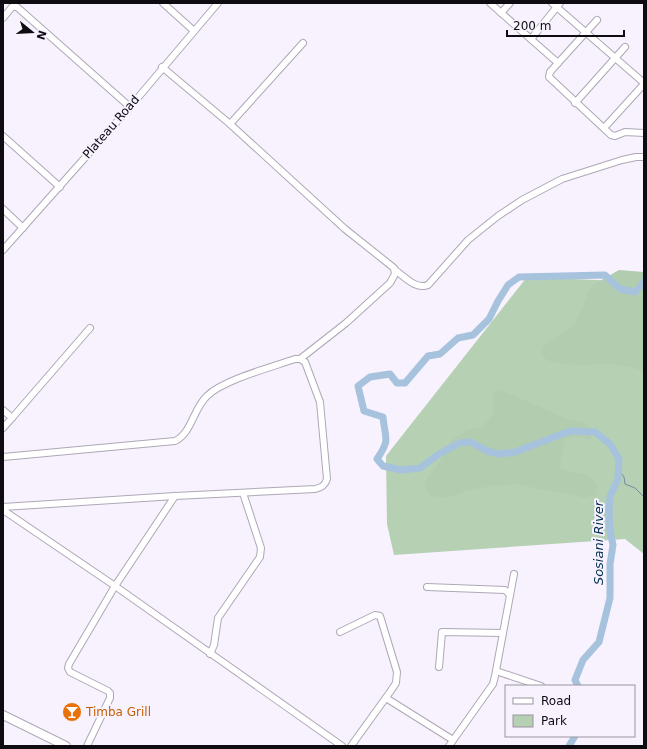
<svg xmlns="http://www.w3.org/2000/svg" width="647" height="749" font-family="'DejaVu Sans',sans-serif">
	<rect width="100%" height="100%" fill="#f8f1fe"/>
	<path fill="#b6d0b4" d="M527,277l117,5v272l-19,-15 -231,16 -7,-31 -1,-68z"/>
	<g fill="#b2ccb0">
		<path d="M619,270l25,2v99c-11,-3 -23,-7 -34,-7 -14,0 -55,4 -65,-6 -4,-3 -3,-7 -3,-11l32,-22 6,-11 11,-28z"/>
		<path d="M501,390l68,30 14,2 10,8 -3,10 -14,-3 -11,3 -6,27 12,5 15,2 11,10 -2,11 -11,3 -19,-5 -24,-3 -21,-6 -29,2 -22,4 -24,8 -14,-2 -7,-13 22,-30 5,-13 16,-10 16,-3 11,-15 -1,-12 1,-7z"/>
	</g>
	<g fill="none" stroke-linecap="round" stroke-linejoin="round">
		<path stroke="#788b9f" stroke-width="1" d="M618,469l6,8 1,7 10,4 9,9"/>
		<g stroke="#a6c2dc" stroke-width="7">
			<path d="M578,686l-3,-6 8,-20 16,-18 11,-44v-34l3,-19 -3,-14 -1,-19 1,-16 8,-17 1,-20 -9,-15 -15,-12 -25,-1 -55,21 -16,2 -12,-3 -16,-9 -12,1 -20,11 -19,14 -19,2 -18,-4 -6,-7c14,-21 8,-19 6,-42l-19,-6 -6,-25 12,-9 20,-3 7,9h8l23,-27 12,-2 18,-16 15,-3 16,-16 9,-18 10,-16 11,-8 86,-2 15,14 15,3 9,-10"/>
			<path d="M569,746l6,-10"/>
		</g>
		<g stroke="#aea8b5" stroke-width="8">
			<g id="minor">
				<path d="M163,3l31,28"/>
				<path d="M490,3l68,60 -8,9 -1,5 62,58 4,1 10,-4 19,1"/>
				<path d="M552,3l92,80"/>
				<path d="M501,13l9,-10"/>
				<path d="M3,18l9,-11h5l113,100"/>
				<path d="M531,39l29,-36"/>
				<path d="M558,63l39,-43"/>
				<path d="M162,67l68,57 73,-81"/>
				<path d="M575,103l50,-56"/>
				<path d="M604,128l40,-44"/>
				<path d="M3,136l57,51"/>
				<path d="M3,209l20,19"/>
				<path d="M3,250l127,-143 88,-104"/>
				<path d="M395,270c10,7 21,20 33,15l40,-45 30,-24 24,-16 40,-21 60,-19 14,-3h8"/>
				<path d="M3,410l9,8 -9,10"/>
				<path d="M12,418l78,-90"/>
				<path d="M3,457l172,-16c17,-8 18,-32 32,-45 16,-16 65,-29 88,-37h5l46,-36 44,-40 5,-9 -1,-6 -49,-39 -115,-105"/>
				<path d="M3,507l172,-11 140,-7c6,-1 10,-3 12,-10l-7,-77 -15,-40 -5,-3"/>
				<path d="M3,510l112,76 227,160"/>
				<path d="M427,587l78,3 5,5"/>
				<path d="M340,632l35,-17 5,1 17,56 -1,11 -6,9 -39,54"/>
				<path d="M210,654l4,-9 4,-27 42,-61 1,-9 -18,-55"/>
				<path d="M439,667l3,-35 61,1"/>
				<path d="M496,671l45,15"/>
				<path d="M386,698l67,42"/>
				<path d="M87,746l23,-48v-5l-2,-2 -38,-19 -2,-4 1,-4 46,-78 60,-90"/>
				<path d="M449,746l44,-62 2,-8 19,-102"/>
			</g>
		</g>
		<g stroke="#aea8b5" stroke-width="10">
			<path id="highway" d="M3,715l63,31"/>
		</g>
		<use href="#minor" stroke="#fff" stroke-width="6"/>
		<use href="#highway" stroke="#fff" stroke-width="8"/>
	</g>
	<defs>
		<g id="bar-disc" transform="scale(1)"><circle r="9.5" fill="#e8710a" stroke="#f8f1fe"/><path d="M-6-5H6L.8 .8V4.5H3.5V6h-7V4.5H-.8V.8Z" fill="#fff"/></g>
	</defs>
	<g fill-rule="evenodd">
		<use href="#bar-disc" x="72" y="712"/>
	</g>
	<g text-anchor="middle" stroke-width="4" stroke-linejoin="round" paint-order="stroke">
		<g font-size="12" fill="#0e0c10" stroke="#f8f1fe">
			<text transform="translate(111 127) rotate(-49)" y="4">Plateau Road</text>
		</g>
		<g font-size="12" fill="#c56008" stroke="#f8f1fe" text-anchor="start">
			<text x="86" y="716">Timba Grill</text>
		</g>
		<g font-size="13" font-style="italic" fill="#002f51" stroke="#f8f1fe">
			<text transform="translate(598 543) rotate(-90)" y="5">Sosiani River</text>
		</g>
	</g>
	<rect width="647" height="749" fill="none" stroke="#0e0c10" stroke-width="8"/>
	<rect x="505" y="685" width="130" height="52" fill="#f8f1fe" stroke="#9a959f"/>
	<rect x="513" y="698" width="20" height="6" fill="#ffffff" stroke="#9a959f"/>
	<text x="541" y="705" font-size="12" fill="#0e0c10">Road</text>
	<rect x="513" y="715" width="20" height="12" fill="#b6d0b4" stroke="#9a959f"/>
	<text x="541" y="725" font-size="12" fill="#0e0c10">Park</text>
	<g transform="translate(32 32) rotate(108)" stroke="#f8f1fe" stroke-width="3" paint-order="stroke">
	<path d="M0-3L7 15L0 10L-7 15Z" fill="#0e0c10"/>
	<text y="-6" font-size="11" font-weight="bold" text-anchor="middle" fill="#0e0c10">N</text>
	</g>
	<path d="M507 30v6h117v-6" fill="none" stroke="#0e0c10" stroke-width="2"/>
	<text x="513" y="30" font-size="12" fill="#0e0c10" stroke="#f8f1fe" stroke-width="3" paint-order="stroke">200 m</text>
</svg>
